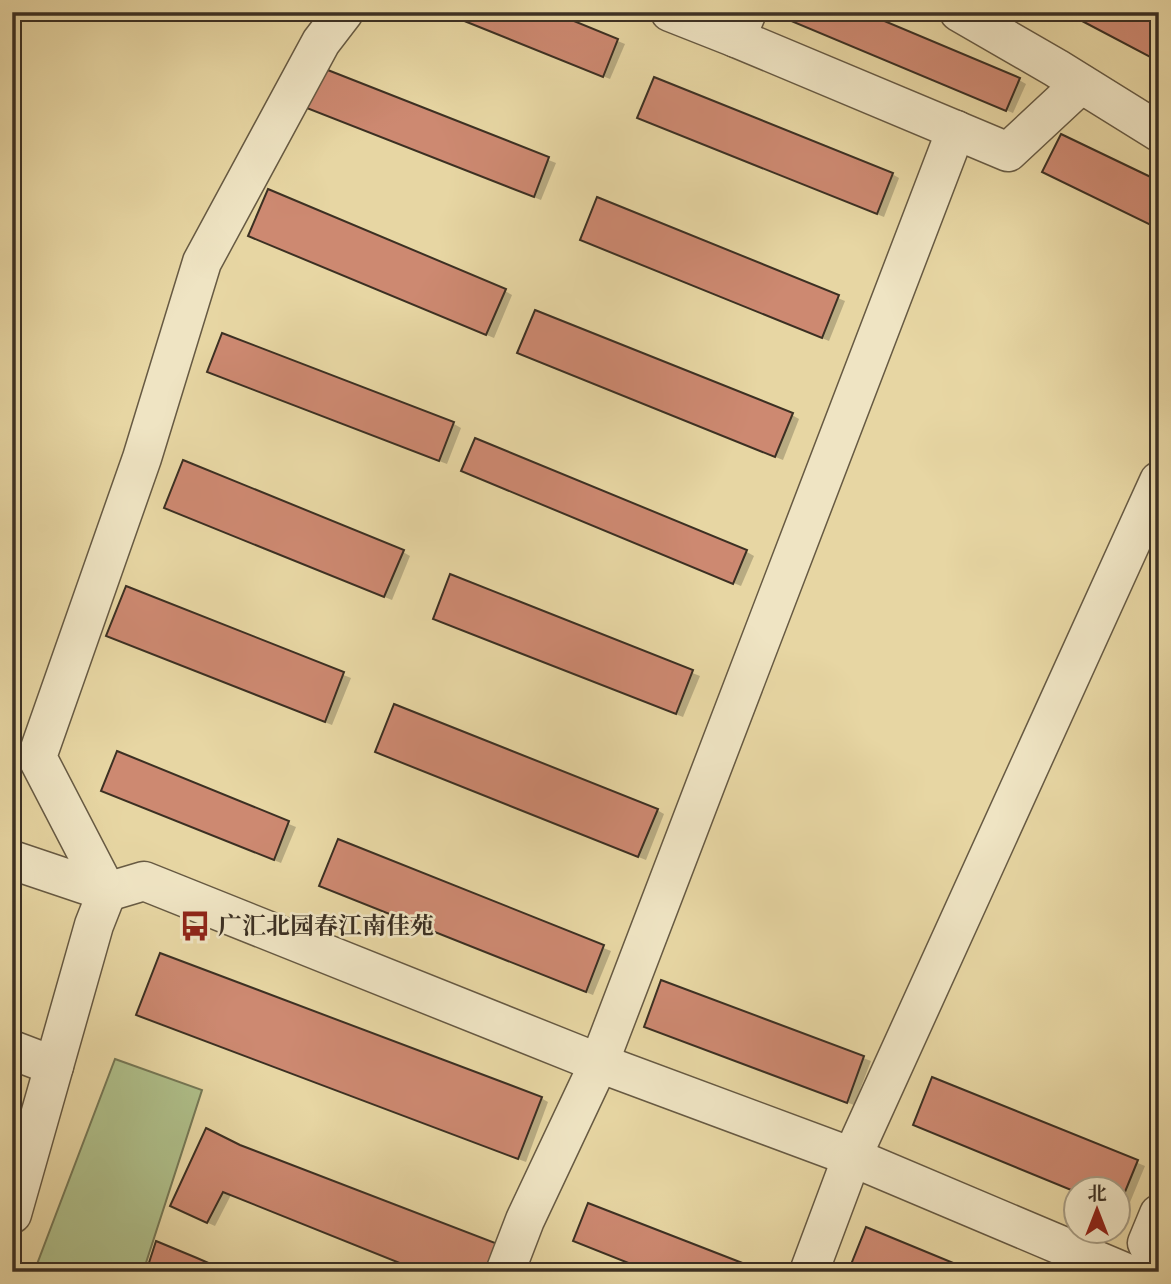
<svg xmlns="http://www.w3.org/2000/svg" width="1171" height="1284" font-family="'IM FELL French Canon','Noto Serif SC',serif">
	<rect width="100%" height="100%" fill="#e7d6a3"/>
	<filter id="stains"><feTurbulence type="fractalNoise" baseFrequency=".00286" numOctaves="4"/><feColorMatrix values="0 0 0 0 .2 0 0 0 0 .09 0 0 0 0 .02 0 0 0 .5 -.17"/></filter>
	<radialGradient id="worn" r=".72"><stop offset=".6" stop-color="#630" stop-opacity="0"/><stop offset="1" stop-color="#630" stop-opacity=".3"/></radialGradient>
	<path fill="#afbf8a" stroke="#767856" stroke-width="2" d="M115,1059l87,31 -59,182h-109z"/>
	<g fill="#0003">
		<path d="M443,12h104l78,32 -15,35z"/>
		<path d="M793,21l226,59 7,4 -13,29z"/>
		<path d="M316,67l240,96 -15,37 -233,-92z"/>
		<path d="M647,122l245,52 7,4 -15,39z"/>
		<path d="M598,199l247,102 -16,40 -240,-98z"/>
		<path d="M257,239l248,52 7,4 -18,43z"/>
		<path d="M224,335l230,89 7,4 -14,36 -231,-89z"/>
		<path d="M526,357l266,58 7,4 -16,41z"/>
		<path d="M476,440l271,112 7,4 -13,30 -271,-111z"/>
		<path d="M173,511l230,41 7,4 -18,44z"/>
		<path d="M451,577l249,99 -17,41 -241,-95z"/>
		<path d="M127,589l224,89 -19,47 -224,-89z"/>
		<path d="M118,754l178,73 -15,36 -171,-69z"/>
		<path d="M384,756l273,54 7,4 -18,46z"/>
		<path d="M339,842l272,109 -18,44 -265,-106z"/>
		<path d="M662,982l209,79 -17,44 -201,-75z"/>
		<path d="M145,1018l396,80 7,4 -22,60z"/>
		<path d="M933,1079l212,87 -19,46 -8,-3v-19h-42v2l-161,-67z"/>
		<path d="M207,1130l24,65 -16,31 -36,-16z"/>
		<path d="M589,1205l173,67h-110l-77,-31z"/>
	</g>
	<g fill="#cd8971" stroke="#3c3023" stroke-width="2">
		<path d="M442,12h110l66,27 -15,38z"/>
		<path d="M786,12h77l157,66 -14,33 -222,-93z"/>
		<path d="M1065,12h94v38l-5,9z"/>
		<path d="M315,65l234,92 -15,40 -235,-92z"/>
		<path d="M654,77l239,96 -16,41 -240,-96z"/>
		<path d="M1061,134l98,47v48l-117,-57z"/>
		<path d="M268,189l238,100 -20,46 -238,-99z"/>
		<path d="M597,197l242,98 -17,43 -242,-98z"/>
		<path d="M535,310l258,103 -18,44 -258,-104z"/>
		<path d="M222,333l232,89 -15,39 -232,-89z"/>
		<path d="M475,438l272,112 -14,34 -272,-113z"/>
		<path d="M183,460l221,90 -20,47 -220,-89z"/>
		<path d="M450,574l243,96 -17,44 -243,-95z"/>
		<path d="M126,586l218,86 -19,50 -219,-86z"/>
		<path d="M394,704l264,105 -20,48 -263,-105z"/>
		<path d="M117,751l172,70 -15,39 -173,-69z"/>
		<path d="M338,839l266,106 -18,47 -267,-106z"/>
		<path d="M160,953l382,144 -24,62 -382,-144z"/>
		<path d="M661,980l203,76 -17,47 -203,-76z"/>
		<path d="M932,1077l206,83 -20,49v-19h-42v2l-163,-67z"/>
		<path d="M206,1128l34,17 263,101 -10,26h-71l-199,-80 -16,31 -37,-17z"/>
		<path d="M588,1203l175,68 -112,1 -78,-31z"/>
		<path d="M866,1227l109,45h-127z"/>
		<path d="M156,1241l41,17 32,14h-83z"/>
	</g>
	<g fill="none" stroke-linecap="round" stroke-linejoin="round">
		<g stroke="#675a43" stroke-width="41">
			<g id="minor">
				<path d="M670,12l66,26 11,-26"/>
				<path d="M959,12l97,56 103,64"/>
				<path d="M736,38l272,114 73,-68"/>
				<path d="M12,860l95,32 37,-11 455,182 253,94 272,115"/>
				<path d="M12,1050l42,16"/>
				<path d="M12,1214l82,-289 13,-33 -70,-135 105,-299 60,-196 119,-220 23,-30"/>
				<path d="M1159,1214l-12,29 12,23"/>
				<path d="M505,1272l20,-52 74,-157 357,-933"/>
				<path d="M809,1272l43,-115 307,-676"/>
			</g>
		</g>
		<use href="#minor" stroke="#efe4c3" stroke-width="38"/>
	</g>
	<defs>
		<g id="bus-bare" transform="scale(2.415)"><path d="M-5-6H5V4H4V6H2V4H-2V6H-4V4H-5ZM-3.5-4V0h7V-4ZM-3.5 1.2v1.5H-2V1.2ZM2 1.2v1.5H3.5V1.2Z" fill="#8f2418" stroke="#efe4c3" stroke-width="2.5" paint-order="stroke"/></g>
	</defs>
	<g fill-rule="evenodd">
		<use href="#bus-bare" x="195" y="926"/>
	</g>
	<g text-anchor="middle" stroke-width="5" stroke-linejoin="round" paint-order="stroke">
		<g font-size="24" font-weight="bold" fill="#3c3023" stroke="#efe4c3" text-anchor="start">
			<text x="218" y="934">广汇北园春江南佳苑</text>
		</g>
	</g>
	<rect width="1171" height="1284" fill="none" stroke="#e7d6a3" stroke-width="42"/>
	<rect x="14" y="14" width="1143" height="1256" fill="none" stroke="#3c3023" stroke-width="3.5"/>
	<rect x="21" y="21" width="1129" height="1242" fill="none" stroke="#3c3023" stroke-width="2"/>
	<g transform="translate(1097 1210)"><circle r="33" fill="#efe4c3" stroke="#a79c83" stroke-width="2"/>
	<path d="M0-5L12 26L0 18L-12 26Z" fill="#8f2418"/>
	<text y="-10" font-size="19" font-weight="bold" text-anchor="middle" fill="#3c3023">北</text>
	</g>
	<rect width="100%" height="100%" filter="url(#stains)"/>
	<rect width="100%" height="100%" fill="url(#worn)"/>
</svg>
